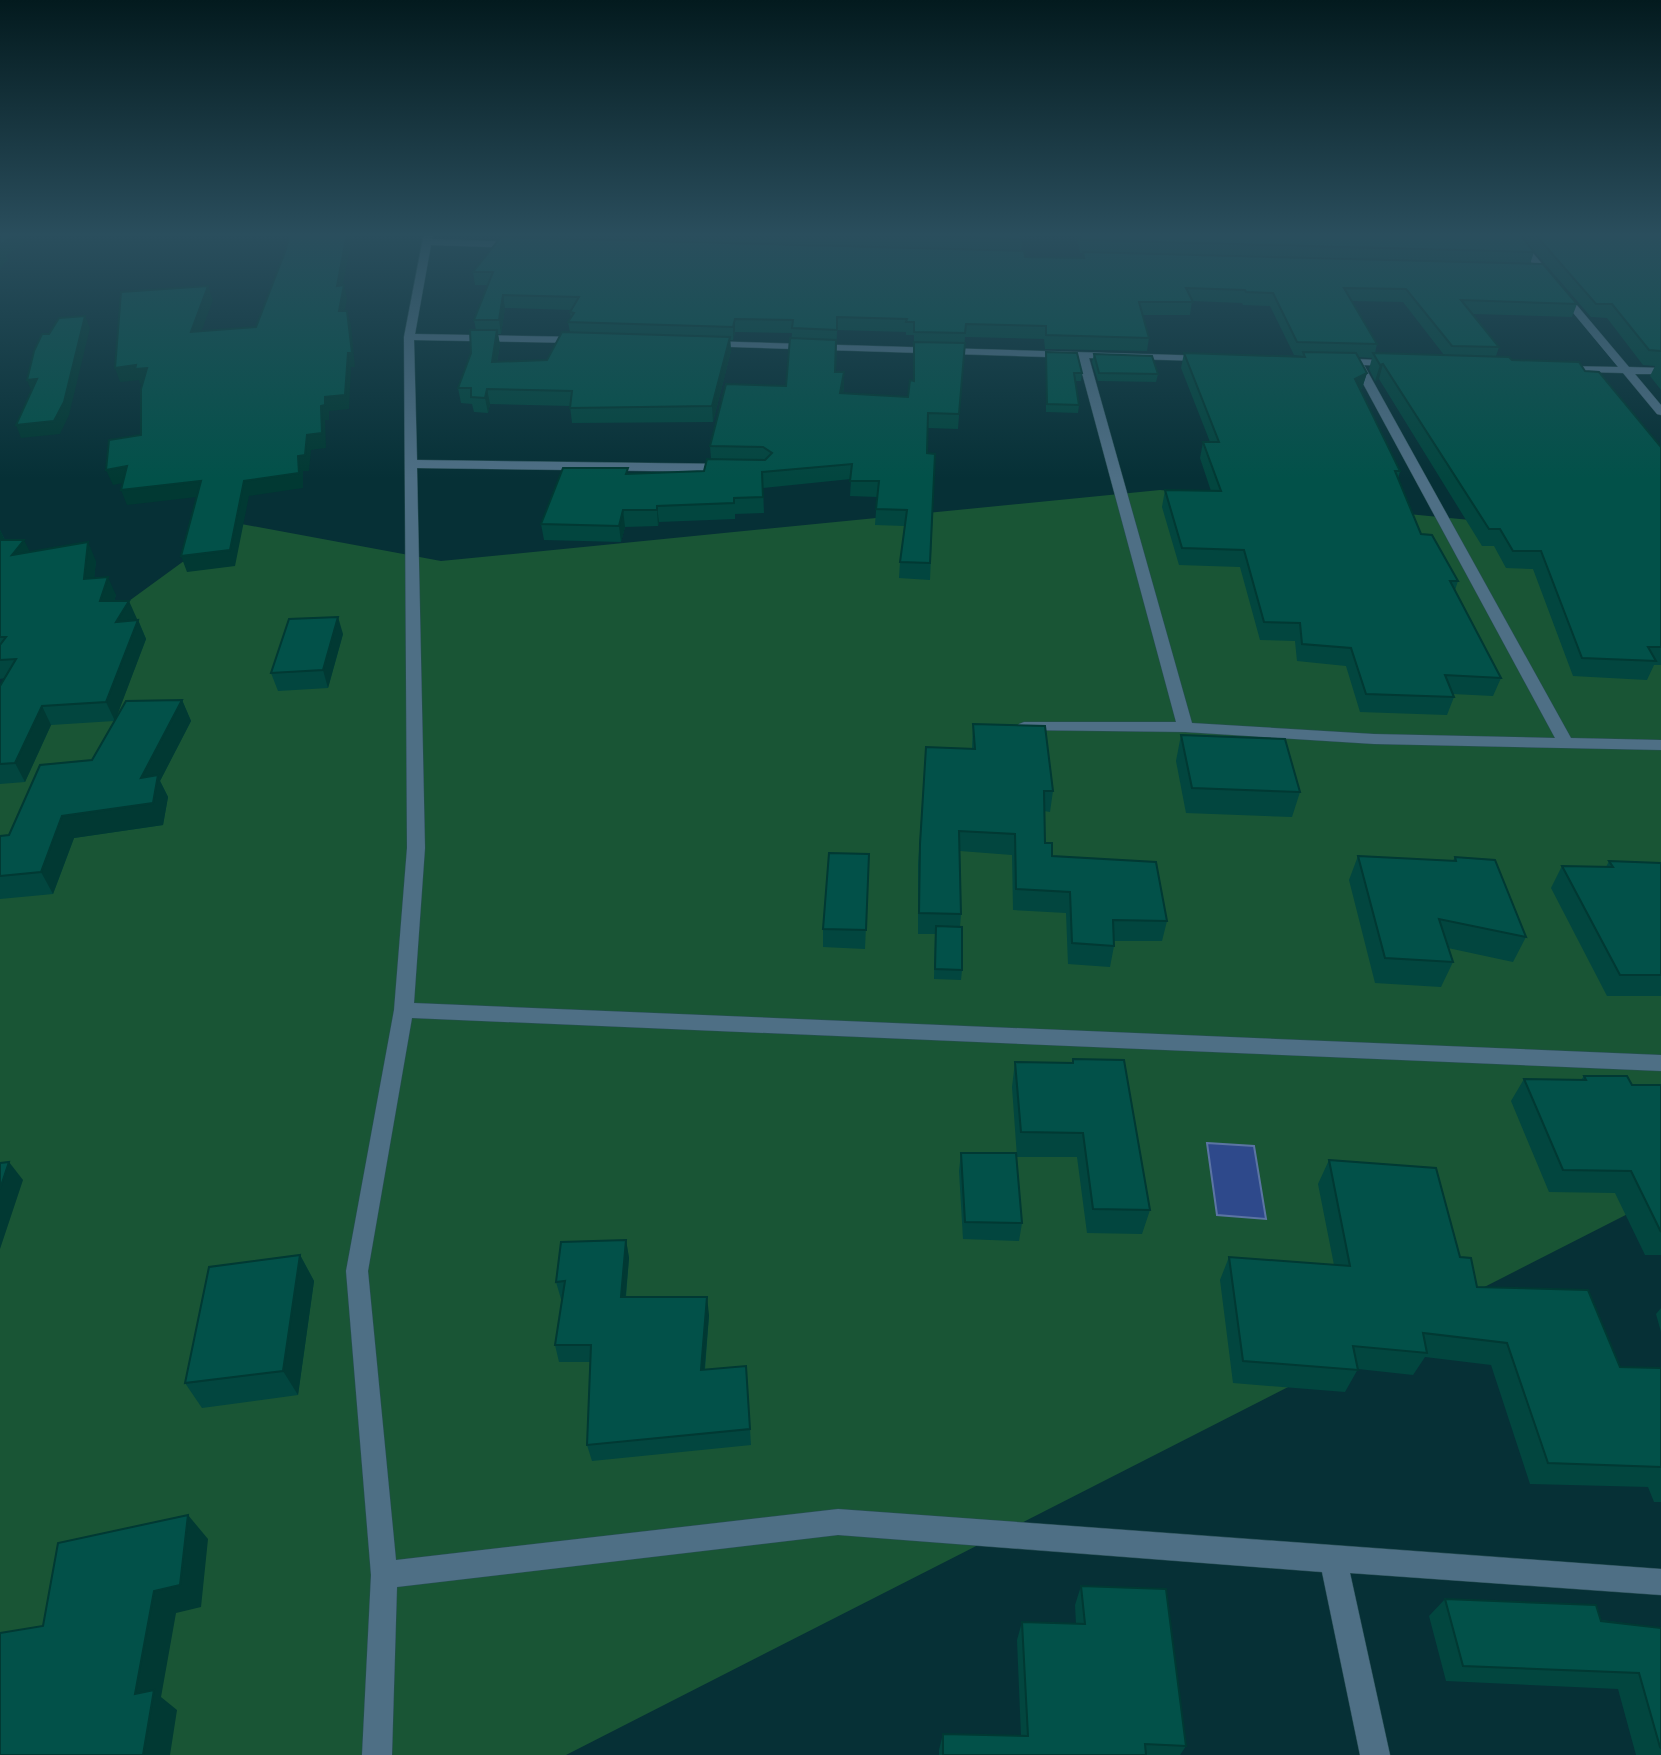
<svg xmlns="http://www.w3.org/2000/svg" width="1661" height="1755" font-family="Montserrat,sans-serif">
	<rect width="100%" height="100%" fill="#063036"/>
	<path fill="#195535" d="M1160,490l362,35 139,36v636l-1095,558h-566v-1060l236,-172 205,38z"/>
	<path fill="#2e498b" stroke="#5b74a3" stroke-width="2" d="M1207,1143l47,3 12,73 -49,-4z"/>
	<g fill="none" stroke-linecap="round" stroke-linejoin="round">
		<g stroke="#284e54" stroke-width="1">
			<g id="minor">
				<path d="M424,233h9l-1,6 87,3 5,3 -5,3 -88,-3 -16,89 165,3 5,3 -5,3 -166,-3 3,120 312,4 6,4 -6,4 -312,-4 8,380 -11,155 1247,52v16l-1249,-53 -44,253 28,289 442,-51 823,60v26l-311,-22 40,182h-30l-38,-183 -484,-37 -441,52 -5,168h-30l9,-180 -25,-304 48,-261 13,-162 -3,-511z"/>
				<path d="M1507,233h9l113,134 32,1v6h-26l26,31v10l-4,-1 -34,-41 -67,-2 -1,-2 5,-3 58,1z"/>
				<path d="M706,341l504,15 1,2 -5,3 -117,-3 103,365 182,11 181,4 -202,-373 -17,-1 -5,-3 5,-3 60,3 1,2 -5,3 -28,-1 207,373 90,2v10l-287,-6 -189,-12 -166,-2 -3,-3 3,-3 5,-2h152l-98,-364 -376,-12v-4z"/>
			</g>
		</g>
		<use href="#minor" fill="#4e6f85" fill-rule="evenodd"/>
	</g>
	<g fill="#02463f" fill-rule="evenodd">
		<path d="M510,233h511l1,6 -1,12 4,6 57,1 1,-5h-3l-4,-20h585v157l-11,-14 5,-10 -12,-1 -36,-47 -16,-1 -65,-75 8,10 -4,12 47,40 -5,13 -100,-3 27,33 -3,9 16,4 73,11 76,76v218h-7l-7,15 -74,-4 -40,-107 -27,-1 -12,-22h-12l-103,-167 -4,2 -6,-12 3,-11 -14,-1 9,16 -5,15 -2,2 40,81 -2,8 23,55 37,47 -3,9 46,88 -8,18 -40,-2 1,3 -7,18 -87,-3 -14,-46 -49,-5 -2,-20 -35,-1 -20,-73 -61,-2 -17,-58 3,-17 46,1 -11,-33 3,-16h7l-29,-74 3,-15 118,3 -8,-1 -24,-49 -27,-1 -1,-2 -50,-2 -2,14h-47l6,23 -2,13 -102,-2 -1,-10 -79,-2 -7,92 -30,-1 -1,25 8,1 -5,126 -31,-2 1,-16 5,-36 -30,-1 2,-28 -27,-1 1,-17 -88,9 1,25 -29,1v5l-76,3 -1,4 -33,1 -4,15 -77,-2 -3,-16 88,-50 75,-3 7,-12 -1,-13 76,-60 6,-53 -57,-1 -2,8h-3l1,11 -18,71 -141,1 -2,-17 -80,-2 -2,9 -14,-1 -2,-8 -11,-1 -3,-15 13,-35 5,-23 -2,-10 14,-35h-13l-2,-13 38,-35zM1352,301l51,1 41,53 -69,-2 2,-9zM505,308l66,2 -1,2 1,6 -3,4 2,10 -23,28 -50,2 3,-17 -2,-11h3zM837,330l69,2v3h8v46l-6,16 -65,-4 1,-6 -8,-15z"/>
		<path d="M1046,352l36,21 -1,8h-6l4,24 -1,8 -32,-1z"/>
		<path d="M1094,354l64,20 -2,8 -58,-1 -6,-19z"/>
		<path d="M0,530l5,10 25,12 66,9 -2,17 22,17 -2,6 23,18 -1,1h2l8,19 -31,81 67,-20 9,21 -31,60 8,16 -5,28 -89,13 -21,56 -53,5v-63l9,-1 83,-75 22,-39 -63,4 -26,57 -25,2v-98l5,-8 -5,1z"/>
		<path d="M343,634l-15,54 -50,3 -7,-18z"/>
		<path d="M973,724l80,67 -3,21 -6,-1 1,32 7,13 115,65 -5,20h-48v5l-4,21 -42,-3 -2,-51 -53,-3 -1,-55 -52,-4 1,63 -1,13 2,43 -1,10 -27,-1 1,-45h-17v-69l8,-118 46,2z"/>
		<path d="M1181,735l119,57 -8,25 -106,-4 -10,-52z"/>
		<path d="M869,854l-4,95 -42,-2v-18z"/>
		<path d="M1358,856l95,5 2,-4 71,80 -13,25 -65,-14 5,14 -12,25 -66,-4 -26,-103z"/>
		<path d="M1609,861l52,2v133h-54l-56,-108 11,-22 44,1z"/>
		<path d="M1073,1059l77,151 -8,24 -55,-1 -10,-76h-60l-5,-70 3,-25 57,1z"/>
		<path d="M1584,1076l48,9h29v170h-16l-30,-62 -66,-1 -38,-91 13,-22 57,1z"/>
		<path d="M961,1153l61,70 -3,18 -56,-2 -4,-68z"/>
		<path d="M1329,1160l131,97 17,30 143,80 41,1v134h-7l-6,-15 -118,-3 -39,-119 -66,-8 -12,18 -55,-6 -13,23 -112,-9 -13,-103 9,-23 105,8 -16,-81z"/>
		<path d="M626,1240l3,18 -3,39 83,18 -4,55 41,-4 5,79 -159,16 -5,-16 3,-83h-31l-4,-17 7,-46h-1l-5,-17z"/>
		<path d="M300,1255l14,26 -16,114 -96,13 -17,-25z"/>
		<path d="M1661,1308v24l-5,-18z"/>
		<path d="M1081,1586l105,160 -6,9h-241v-5l4,-16 78,2 -4,-96 5,-18 54,2 -1,-19z"/>
		<path d="M1445,1599l216,29v127h-25l-18,-66 -172,-8 -17,-65z"/>
	</g>
	<g fill="#013933">
		<path d="M3,233h18l4,10 -19,13 2,4 -8,8v-23z"/>
		<path d="M347,233h6l-13,66 -3,-13z"/>
		<path d="M344,285l3,14 -5,26 -3,-14z"/>
		<path d="M208,286l5,14 -17,46 -5,-14z"/>
		<path d="M503,295l2,13 -4,26 -2,-14z"/>
		<path d="M347,311l4,14 4,42h-4l-2,42 -20,2v9h-4l1,28 -15,2 -2,21h-6v17l-54,8 -14,70 -48,6 -6,-16 63,-75 54,-25 27,-59z"/>
		<path d="M85,316l5,12 -21,87 -9,19 -39,4 -5,-13z"/>
		<path d="M735,319v13l-2,8v-13z"/>
		<path d="M497,330l3,15 -6,32 -2,-15z"/>
		<path d="M730,337l1,14 -18,71 -1,-16z"/>
		<path d="M1383,364l-4,15 -4,2 5,-16z"/>
		<path d="M136,365l11,3 6,14 -13,2 -1,-4 -19,2 -5,-14z"/>
		<path d="M844,372v15l-4,21v-15z"/>
		<path d="M1367,373l-5,15 -11,7 4,-16z"/>
		<path d="M37,379l-5,14 -5,-13z"/>
		<path d="M487,389l3,15 -2,9 -3,-15z"/>
		<path d="M127,466l6,15 -20,4 -7,-15z"/>
		<path d="M201,481l5,15 -79,9 -6,-15z"/>
		<path d="M657,506l2,16 -1,4 -1,-16z"/>
		<path d="M623,510l2,17 -4,15 -2,-16z"/>
		<path d="M0,530l7,15 -7,9z"/>
		<path d="M24,540l9,18 -21,-3z"/>
		<path d="M88,542l8,19 -4,37 -8,-19z"/>
		<path d="M108,577l8,18 -8,25 -8,-19z"/>
		<path d="M129,601l8,18 -13,22 -8,-19z"/>
		<path d="M338,617l5,17 -15,54 -5,-18z"/>
		<path d="M138,620l8,19 -31,82 -9,-19z"/>
		<path d="M182,700l9,21 -31,60 8,16 -5,28 -89,13 -21,56 -12,-22 21,-56 79,-38z"/>
		<path d="M42,706l9,19 -26,57 -10,-19z"/>
		<path d="M9,1162l14,18 -23,69v-60z"/>
		<path d="M626,1240l3,18 -5,56 -3,-17z"/>
		<path d="M300,1255l14,26 -16,114 -15,-24z"/>
		<path d="M707,1297l2,18 -6,72 -2,-17z"/>
		<path d="M188,1515l20,24 -7,68 -25,6 -15,84 16,13 -7,45h-27l-8,-61 19,-103z"/>
	</g>
	<g fill="#025149" stroke="#013933" stroke-width="2">
		<path d="M0,233h18l-18,12z"/>
		<path d="M290,233h57l-10,53 7,-1 -5,26h8l5,42h-4l-3,42 -20,2v8l-4,1 1,27 -15,2 -2,20 -7,1 1,17 -55,8 -14,69 -49,6 20,-75 -80,9 6,-24 -21,4 3,-30 32,-5v-46l6,-21 -12,1 1,-4 -21,3 6,-76 87,-6 -17,46 65,-5 30,-78z"/>
		<path d="M811,233h210l1,6z"/>
		<path d="M1080,233h439l15,19 -453,-12z"/>
		<path d="M1534,233h127v118l-12,-1 -37,-46h-16z"/>
		<path d="M501,237l523,14 1,6 59,1 -1,-6 460,12 34,40 -116,-4 38,47 -47,-1 -46,-57 -62,-1 33,56 -80,-2 -24,-49 -27,-1 -1,-2 -59,-2 7,14h-54l10,36 -103,-3v-9l-80,-2 -1,9 -51,-1v-10h-8l1,-3 -70,-2v13l-45,-2 1,-8 -58,-1 -2,8 -165,-5 6,-9 -4,-1 9,-15 -76,-2 -4,25h-25l19,-48h-20z"/>
		<path d="M85,316l-21,86 -10,19 -38,4 21,-46 -10,1 7,-29 8,-17h7l10,-16z"/>
		<path d="M470,330h27l-5,32 55,-2 15,-28 168,5 -18,69 -142,2 2,-17 -85,-2 -2,9 -14,-1v-9h-13l13,-35z"/>
		<path d="M790,338l46,2 -1,32h9l-4,21 68,4 2,-17 4,1v-39l51,1 -6,71 -31,-1 -1,40 8,1 -5,109 -30,-1 7,-52 -31,-1 3,-28h-29l2,-17 -90,8 1,25 -29,1v5l-77,3v4h-34l-4,16 -78,-2 22,-56h65l-2,6 78,-3 3,-12 58,1 7,-7 -9,-6 -53,-1 16,-62 60,2z"/>
		<path d="M1046,352l31,1 5,20h-8l5,32 -32,-1z"/>
		<path d="M1303,352l53,1 11,20 -12,6 45,92h-5l26,63 11,1 26,46h-8l51,97 -56,-3 9,22 -88,-3 -15,-46 -49,-4 -2,-21 -36,-1 -20,-72 -62,-2 -17,-58 56,1 -18,-49h16l-35,-89 121,4z"/>
		<path d="M1373,353l136,4 3,3 67,2 6,9 14,1 62,75v200h-13l8,14 -74,-3 -41,-107h-28l-13,-22h-11l-106,-165 -3,1z"/>
		<path d="M1094,354l58,2 6,18 -59,-1z"/>
		<path d="M0,540h24l-12,15 76,-13 -4,37 24,-2 -8,24h29l-13,21 22,-2 -32,82 -64,4 -27,57 -15,1v-78l16,-27 -16,1v-15l6,-8h-6z"/>
		<path d="M338,617l-15,53 -52,3 18,-54z"/>
		<path d="M182,700l-41,78 17,-3 -5,28 -91,13 -21,56 -41,4v-40l9,-1 31,-70 52,-5 34,-59z"/>
		<path d="M973,724l72,2 8,65h-9l1,52h7v13l104,6 11,59 -54,-1 1,26 -42,-3 -2,-51 -54,-3 -1,-55 -56,-3 2,83 -42,-1 1,-69 6,-97 49,2z"/>
		<path d="M1181,735l104,4 15,53 -108,-4z"/>
		<path d="M829,853l40,1 -3,76 -43,-1z"/>
		<path d="M1358,856l98,5 -1,-4 40,3 31,77 -87,-18 14,43 -68,-4z"/>
		<path d="M1609,861l52,2v112h-41l-58,-109 51,1z"/>
		<path d="M936,926l26,1v43l-27,-1z"/>
		<path d="M1073,1059l51,1 26,150 -57,-1 -10,-76 -62,-1 -6,-70 58,1z"/>
		<path d="M1584,1076h43l5,9h29v147l-30,-61 -68,-1 -39,-91 62,1z"/>
		<path d="M961,1153h55l6,70 -57,-1z"/>
		<path d="M1329,1160l107,8 24,89 11,1 6,29 111,3 32,77 41,1v99l-113,-4 -41,-120 -84,-10 4,20 -74,-7 5,24 -115,-9 -14,-104 121,9z"/>
		<path d="M9,1162l-9,27v-26z"/>
		<path d="M626,1240l-5,57h86l-6,73 45,-4 4,63 -163,16 4,-100h-36l10,-64 -9,1 5,-40z"/>
		<path d="M300,1255l-17,116 -98,12 24,-116z"/>
		<path d="M188,1515l-8,70 -26,6 -19,103 19,-4 -11,65h-143v-122l43,-7 15,-83z"/>
		<path d="M1081,1586l85,3 20,157 -41,-2 1,11h-203v-21l85,2 -6,-114 63,2z"/>
		<path d="M1445,1599l151,6 5,16 60,7v120l-1,-1 -21,-74 -176,-7z"/>
	</g>
	<linearGradient id="sky" x2="0" y2="1"><stop stop-color="#031a1e"/><stop offset="0.49" stop-color="#2a4e5d"/><stop offset="1" stop-color="#2a4e5d" stop-opacity="0"/></linearGradient>
	<rect width="1661" height="479" fill="url(#sky)"/>
</svg>
